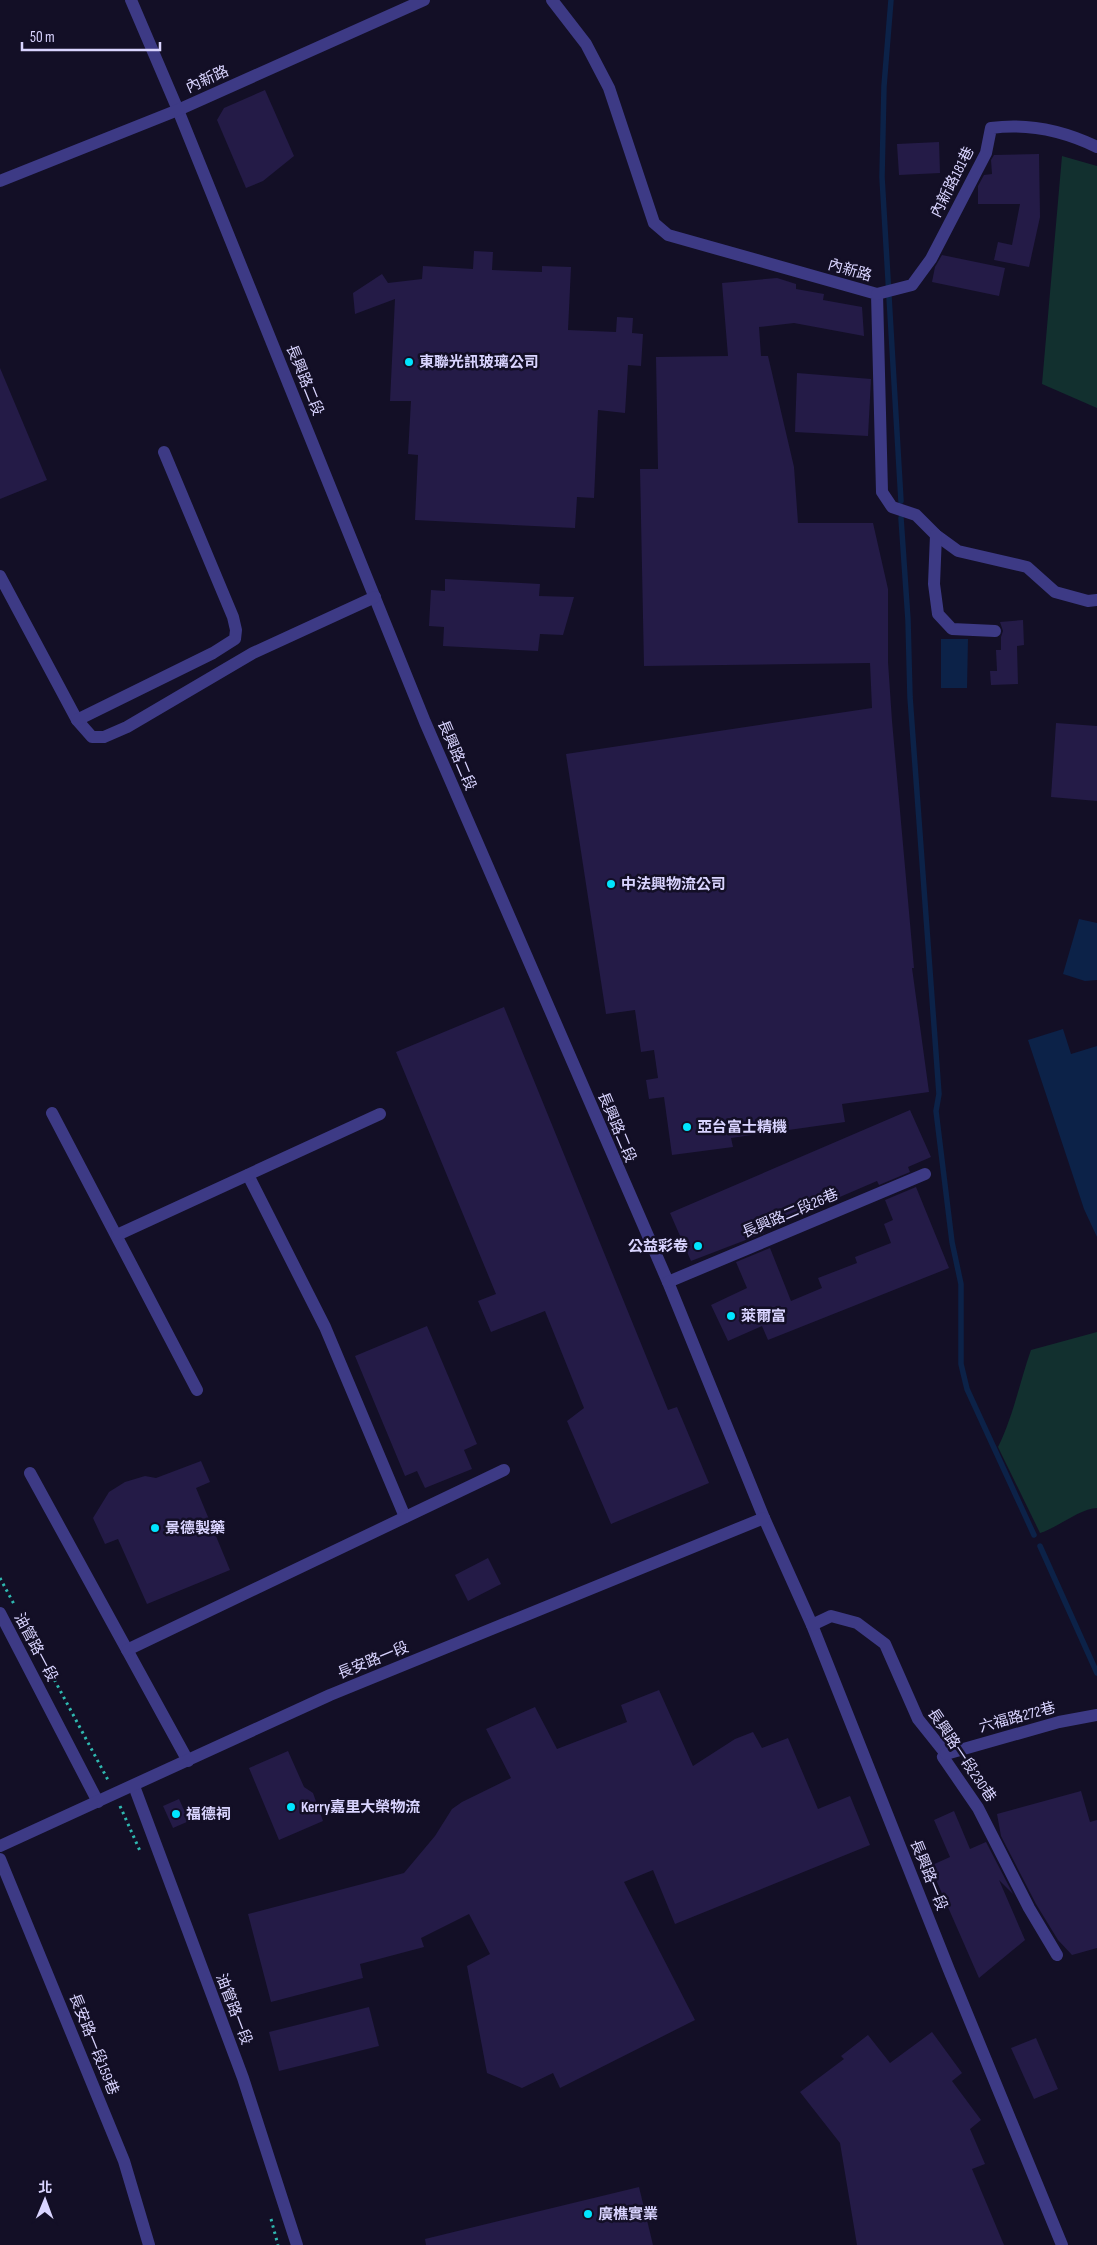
<svg xmlns="http://www.w3.org/2000/svg" width="1097" height="2245" font-family="'Sofia Sans Condensed','Noto Sans TC',sans-serif">
	<rect width="100%" height="100%" fill="#130f26"/>
	<g fill="#12302f">
		<path d="M1062,156l35,10v242l-55,-24z"/>
		<path d="M1097,1332v176c-16,0 -40,20 -57,25l-42,-86c15,-30 22,-66 33,-97z"/>
	</g>
	<g fill="#0c2248">
		<path d="M941,639h27l-1,49h-26z"/>
		<path d="M1079,919l18,4v57l-12,1 -22,-7z"/>
		<path d="M1063,1029l8,25 26,-8v191l-13,-28 -56,-169z"/>
	</g>
	<g fill="none" stroke-linecap="round" stroke-linejoin="round">
		<g stroke="#0c2248" stroke-width="5.5">
			<path d="M891,0l-7,86 -2,91 19,324"/>
			<path d="M901,518l7,102 2,77 29,397 -3,17 16,131 9,42v80l6,25 67,146"/>
			<path d="M1040,1546l57,127"/>
		</g>
	</g>
	<g fill="#241b47">
		<path d="M265,90l29,66 -31,25 -17,7 -29,-68 7,-12z"/>
		<path d="M939,142l1,31 -41,2 -2,-31z"/>
		<path d="M1039,154l1,63 -11,50 -35,-7 4,-18 14,3 8,-41h-42v-18l6,-11 8,-1 -1,-14 3,-5z"/>
		<path d="M474,251l19,1 -1,18 50,2v-6l29,1 -3,63 48,2 1,-15 16,1 -1,15 11,1 -2,32 -13,-1 -3,48 -27,-3 -4,88 -17,-1 -2,31 -160,-8 3,-65 -10,-1 3,-53h-21l5,-102 -40,15 -2,-21 29,-19 6,9 34,-4 1,-13 50,3z"/>
		<path d="M942,255l63,13 -6,28 -67,-14 3,-15z"/>
		<path d="M777,278l19,6v5l28,5 -1,6 39,7 2,29 -70,-13 -35,4 2,29h7l26,111 4,56h75l15,66v73l4,59 22,247h-2l17,124 -87,12 3,18 -114,16 2,9 -61,8 -8,-58 -15,2 -3,-19 12,-2 -4,-28 -13,2 -6,-42 -29,4 -40,-260 306,-46 -2,-45 -226,3 -4,-197h18l-2,-112 72,-1 -6,-73z"/>
		<path d="M0,368l47,112 -47,19z"/>
		<path d="M797,373l74,6 -3,57 -73,-4z"/>
		<path d="M445,579l95,5 -1,12 35,1 -11,38 -23,-1 -2,17 -95,-5 1,-19 -15,-1 2,-36 14,1z"/>
		<path d="M1023,620l1,25 -7,1 1,38 -27,1 -1,-14h7l-1,-21h5v-13l2,-6 -3,-9z"/>
		<path d="M1056,723l41,3v75l-46,-4z"/>
		<path d="M504,1007l164,403 9,-3 32,76 -98,41 -44,-103 17,-13 -39,-97 -54,21 -13,-31 18,-7 -100,-242z"/>
		<path d="M910,1110l21,47 -23,10 2,5 -31,13 -2,-4 -114,49 1,3 -73,28 -21,-48z"/>
		<path d="M916,1187l33,81 -181,72 -6,-14 -34,15 -17,-36 36,-17 -11,-26 34,-14 21,53 31,-13 -4,-10 39,-15 -2,-6 36,-14 -7,-19 9,-4 -8,-20z"/>
		<path d="M427,1326l50,118 -13,6 8,19 -47,19 -8,-17 -12,5 -50,-120z"/>
		<path d="M201,1461l9,21 -14,6 34,82 -83,34 -29,-65 -13,5 -12,-26 16,-26 16,-10 20,-6 11,2z"/>
		<path d="M488,1558l13,26 -33,17 -13,-26z"/>
		<path d="M659,1690l34,76 42,-27 18,-7 9,16 26,-10 30,71 32,-13 20,49 -195,79 -22,-54 -29,12 71,138 -135,68 -7,-15 -31,15 -35,-15 -20,-107 23,-12 -21,-40 -48,24 3,9 -64,17 3,14 -92,24 -23,-88 156,-41 31,-37 17,-27 10,-7 49,-24 -25,-49 49,-22 22,42 70,-27 -6,-17z"/>
		<path d="M288,1751l16,36 9,6 10,28 -44,19 -30,-72z"/>
		<path d="M1081,1791l9,31 7,-2v128l-25,7 -14,-15 -22,-36 -35,-68 -4,-22z"/>
		<path d="M179,1799l10,22 -16,7 -10,-22z"/>
		<path d="M954,1811l16,38 16,-7 27,52 -14,-14 26,60 -46,38 -49,-112 20,-9 -16,-37z"/>
		<path d="M369,2007l10,39 -100,25 -10,-39z"/>
		<path d="M932,2032l30,41 -10,8 29,39 -11,9 15,35 -13,5 32,76h-147l-17,-102 -40,-51 44,-33 -3,-3 27,-21 22,28z"/>
		<path d="M1036,2038l22,51 -24,10 -23,-51z"/>
		<path d="M639,2187l14,58h-227l-1,-6z"/>
	</g>
	<g fill="none" stroke-linecap="round" stroke-linejoin="round">
		<g stroke="#2fb8b0" stroke-width="3" stroke-dasharray="2.5 4" stroke-linecap="butt">
			<path d="M0,1578l15,28"/>
			<path d="M39,1651l69,129"/>
			<path d="M120,1806l20,45"/>
			<path d="M271,2219l7,26"/>
		</g>
		<g stroke="#3d3a85" stroke-width="12">
			<path d="M131,0l47,110 247,612 243,560 96,236 48,107 137,345 113,275"/>
			<path d="M552,0l34,44 23,44 45,135 14,12 209,59 5,198 10,15 24,8 20,20 22,16 69,16 28,25 33,9 9,-1"/>
			<path d="M0,181l178,-71 246,-110"/>
			<path d="M877,294l35,-9 19,-26 55,-106 5,-25c37,-5 73,3 106,19"/>
			<path d="M936,535l-2,49 4,30 14,15 43,2"/>
			<path d="M0,576l77,144 15,17h12l23,-10 126,-74 122,-56"/>
			<path d="M77,720l136,-67 22,-14 1,-9 -3,-13 -69,-165"/>
			<path d="M52,1113l145,277"/>
			<path d="M248,1175l77,152 80,190"/>
			<path d="M117,1235l263,-121"/>
			<path d="M668,1282l257,-108"/>
			<path d="M30,1473l158,288"/>
			<path d="M0,1613l98,189"/>
			<path d="M812,1625l19,-9 26,7 28,21 33,75 28,35 -3,3 35,51 51,100 28,47"/>
			<path d="M127,1650l377,-180"/>
			<path d="M946,1754l113,-32 38,-7"/>
			<path d="M134,1786l109,292 54,167"/>
			<path d="M0,1846l330,-151 434,-177"/>
			<path d="M0,1859l124,302 25,84"/>
		</g>
	</g>
	<g fill="#00e5ff" stroke="#130f26" stroke-width="2">
		<circle cx="409" cy="362" r="5"/>
		<circle cx="611" cy="884" r="5"/>
		<circle cx="687" cy="1127" r="5"/>
		<circle cx="698" cy="1246" r="5"/>
		<circle cx="731" cy="1316" r="5"/>
		<circle cx="155" cy="1528" r="5"/>
		<circle cx="291" cy="1807" r="5"/>
		<circle cx="176" cy="1814" r="5"/>
		<circle cx="588" cy="2214" r="5"/>
	</g>
	<g text-anchor="middle" stroke-width="5" stroke-linejoin="round" paint-order="stroke">
		<g font-size="15" fill="#d9d4ff" stroke="#130f26">
			<text transform="translate(207 79) rotate(-24)" y="5">內新路</text>
			<text transform="translate(952 182) rotate(-63)" y="5">內新路181巷</text>
			<text transform="translate(850 270) rotate(16)" y="5">內新路</text>
			<text transform="translate(305 380) rotate(68)" y="5">長興路二段</text>
			<text transform="translate(457 755) rotate(67)" y="5">長興路二段</text>
			<text transform="translate(617 1127) rotate(67)" y="5">長興路二段</text>
			<text transform="translate(790 1213) rotate(-23)" y="5">長興路二段26巷</text>
			<text transform="translate(36 1647) rotate(62)" y="5">油管路一段</text>
			<text transform="translate(373 1660) rotate(-22)" y="5">長安路一段</text>
			<text transform="translate(1017 1717) rotate(-15)" y="5">六福路272巷</text>
			<text transform="translate(962 1755) rotate(56)" y="5">長興路一段230巷</text>
			<text transform="translate(929 1875) rotate(68)" y="5">長興路一段</text>
			<text transform="translate(234 2009) rotate(69)" y="5">油管路一段</text>
			<text transform="translate(94 2044) rotate(68)" y="5">長安路一段159巷</text>
		</g>
		<g font-size="15" font-weight="bold" fill="#d9d4ff" stroke="#130f26" text-anchor="start">
			<text x="419" y="367">東聯光訊玻璃公司</text>
			<text x="621" y="889">中法興物流公司</text>
			<text x="697" y="1132">亞台富士精機</text>
			<text x="688" y="1251" text-anchor="end">公益彩卷</text>
			<text x="741" y="1321">萊爾富</text>
			<text x="165" y="1533">景德製藥</text>
			<text x="301" y="1812">Kerry嘉里大榮物流</text>
			<text x="186" y="1819">福德祠</text>
			<text x="598" y="2219">廣樵實業</text>
		</g>
	</g>
	<g transform="translate(45 2200) rotate(1)" stroke="#130f26" stroke-width="4" paint-order="stroke">
	<path d="M0-4L9 19L0 12L-9 19Z" fill="#d9d4ff"/>
	<text y="-8" font-size="14" font-weight="bold" text-anchor="middle" fill="#d9d4ff">北</text>
	</g>
	<path d="M22 42v8h138v-8" fill="none" stroke="#d9d4ff" stroke-width="2.5"/>
	<text x="30" y="42" font-size="15" fill="#d9d4ff" stroke="#130f26" stroke-width="4" paint-order="stroke">50 m</text>
</svg>
